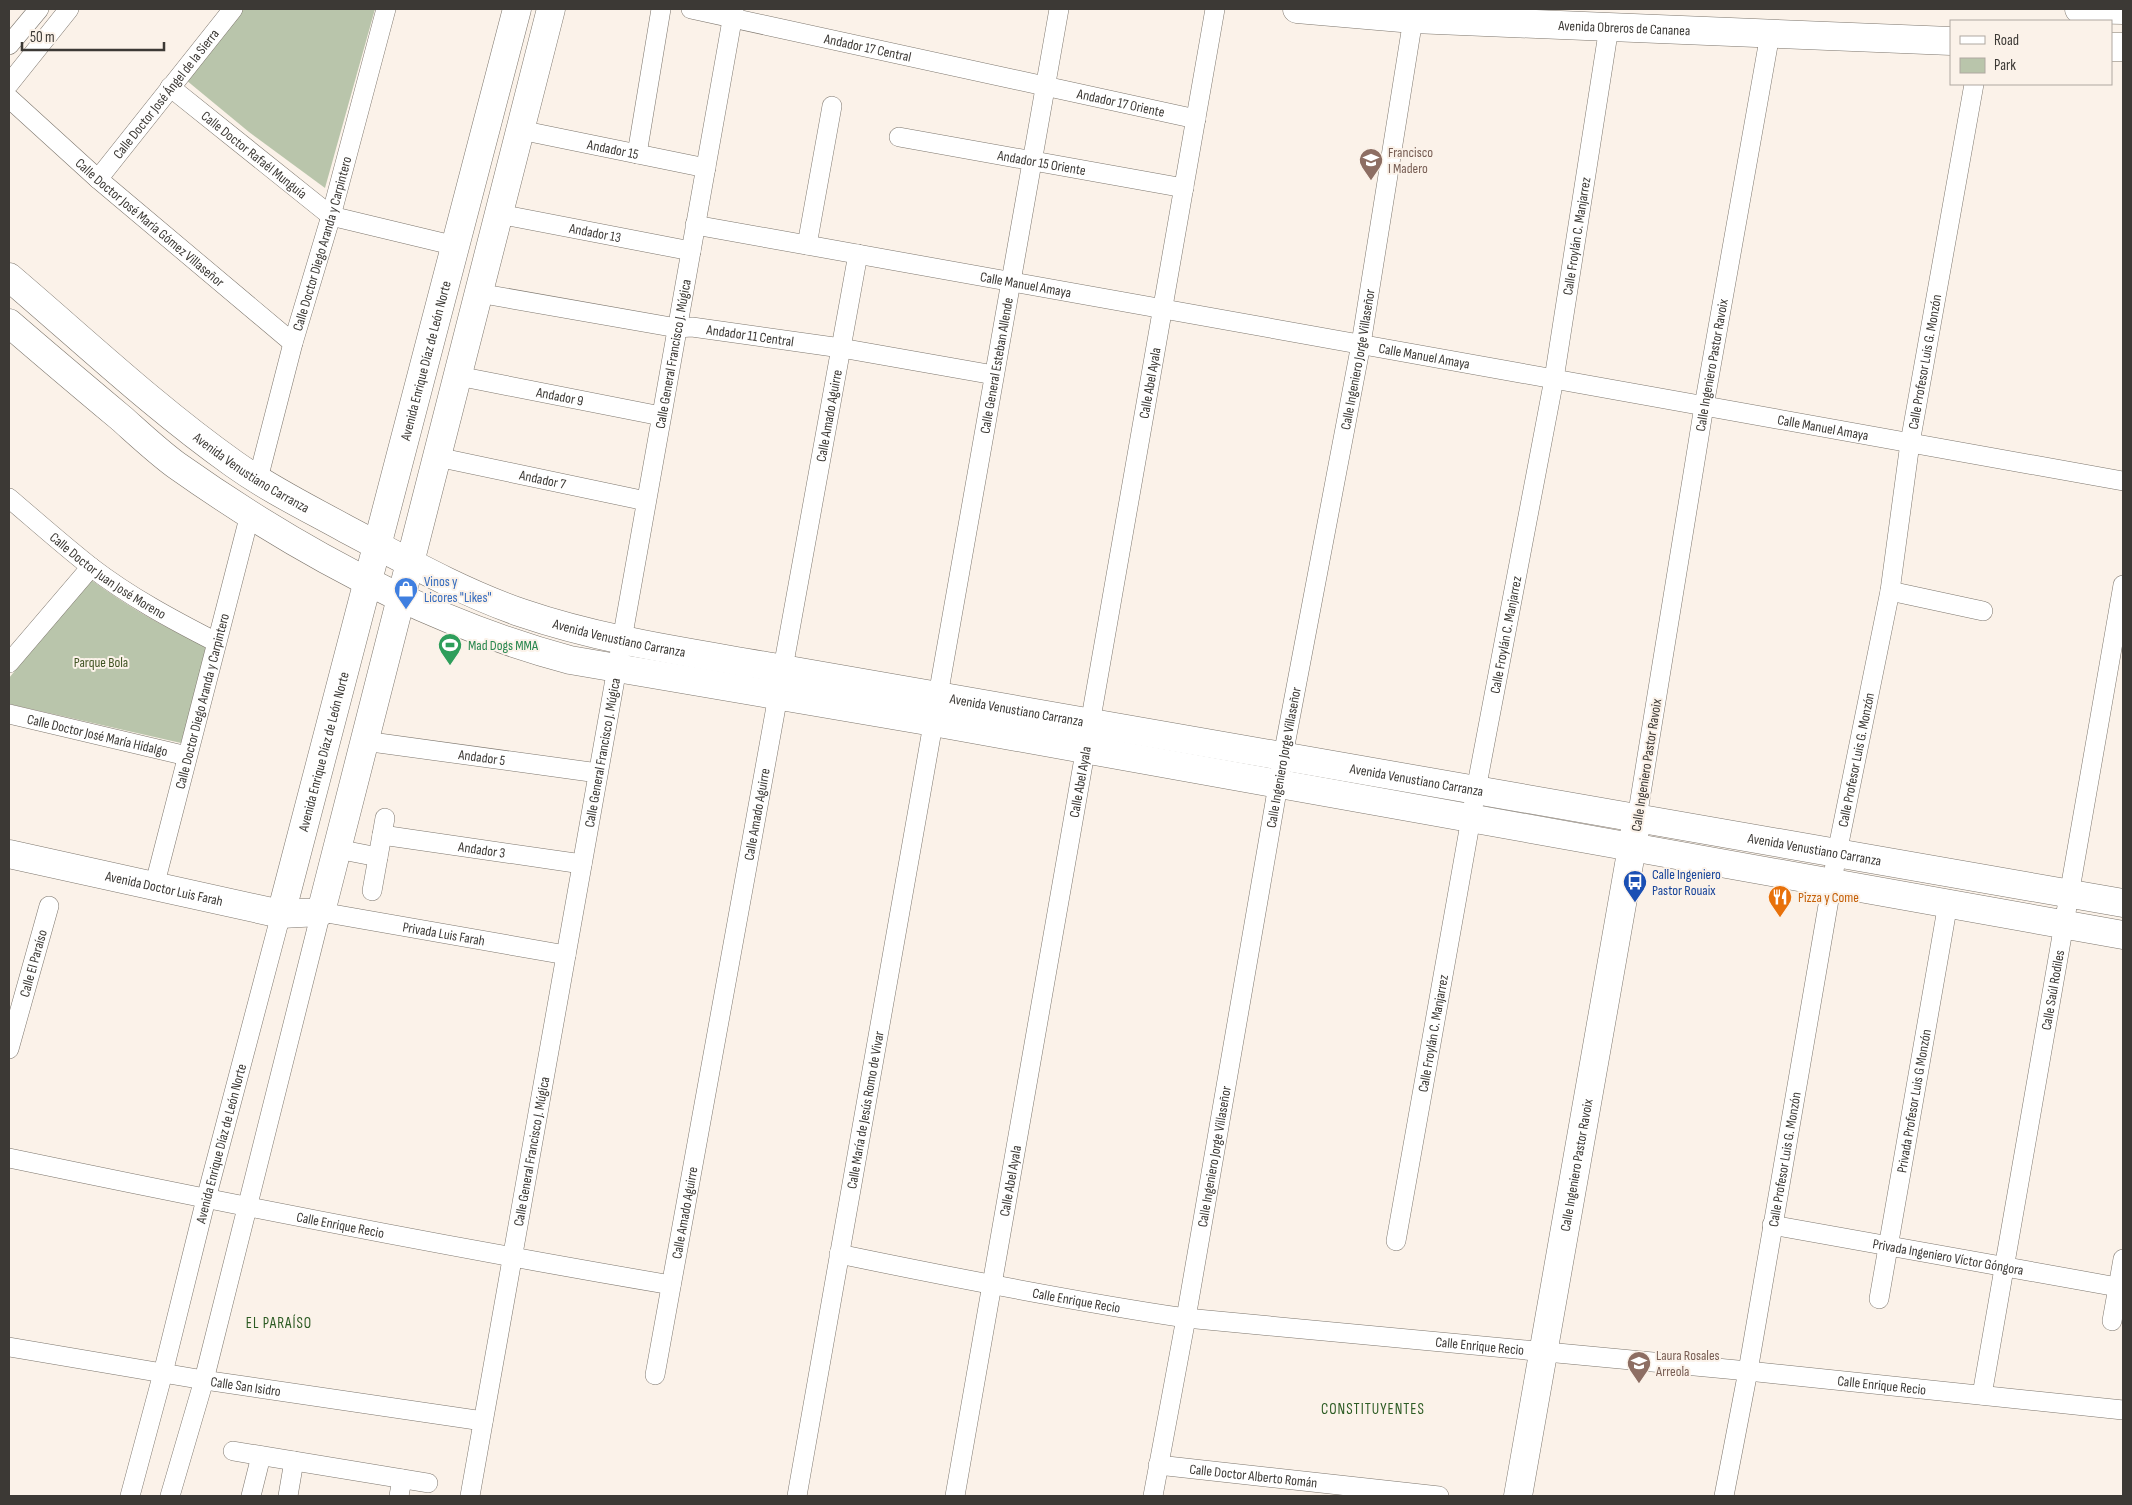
<svg xmlns="http://www.w3.org/2000/svg" width="2132" height="1505" font-family="'Sofia Sans Condensed',sans-serif">
	<rect width="100%" height="100%" fill="#fbf2e9"/>
	<g fill="#b9c5ab">
		<path d="M242,9h133l-50,179 -76,-56 -63,-52z"/>
		<path d="M90,579c37,27 76,50 118,68l-27,96 -172,-39v-26z"/>
	</g>
	<g fill="none" stroke-linecap="round" stroke-linejoin="round">
		<g stroke="#7d766d" stroke-width="20">
			<g id="street">
				<path id="s1" d="M691,9l505,110"/>
				<path d="M9,45l30,-36"/>
				<path d="M9,84l60,-75"/>
				<path id="s2" d="M170,87l161,129 125,30"/>
				<path id="s3" d="M9,98l89,81 195,164"/>
				<path id="s4" d="M520,130l186,38"/>
				<path id="s5" d="M899,137l285,51"/>
				<path d="M637,154l24,-145"/>
				<path id="s6" d="M98,179l135,-170"/>
				<path id="s7" d="M499,214l192,37"/>
				<path id="s8" d="M695,225l1428,256"/>
				<path d="M807,245l25,-139"/>
				<path id="s9" d="M478,293l199,35 15,-1 149,21 153,27"/>
				<path id="s10" d="M458,376l203,40"/>
				<path id="s11" d="M437,457l209,44"/>
				<path id="s12" d="M258,479l35,-136 38,-127 55,-207"/>
				<path id="s13" d="M9,498c27,23 54,47 82,69 39,30 82,53 125,75"/>
				<path d="M1890,591l93,20"/>
				<path d="M9,663l82,-96"/>
				<path id="s14" d="M9,714l178,42"/>
				<path id="s15" d="M364,741l234,32"/>
				<path id="s16" d="M1637,818l67,-412 66,-372"/>
				<path id="s17" d="M382,835l200,29"/>
				<path d="M337,849l41,8"/>
				<path id="s18" d="M154,887l96,-373"/>
				<path d="M372,891l13,-73"/>
				<path id="s19" d="M9,1049l40,-143"/>
				<path id="s20" d="M9,1158c220,46 440,89 662,127"/>
				<path id="s21" d="M1772,1225l351,63"/>
				<path id="s22" d="M1396,1241l80,-451 78,-411 55,-352"/>
				<path id="s23" d="M839,1254c116,24 231,47 347,64l562,53 375,39"/>
				<path id="s24" d="M1879,1299l69,-396"/>
				<path d="M2112,1321l11,-62"/>
				<path id="s25" d="M9,1347l195,33 279,41"/>
				<path id="s26" d="M655,1375l203,-1121"/>
				<path id="s27" d="M1982,1395l141,-810"/>
				<path d="M233,1451l195,32"/>
				<path id="s28" d="M1158,1465l281,31"/>
				<path id="s29" d="M130,1496l33,-123 43,-174 75,-285"/>
				<path id="s30" d="M170,1496l34,-116 117,-468 245,43"/>
				<path d="M251,1496l10,-40"/>
				<path d="M288,1496l6,-35"/>
				<path d="M399,1496l3,-17"/>
				<path id="s31" d="M470,1496l264,-1487"/>
				<path id="s32" d="M797,1496l262,-1487"/>
				<path id="s33" d="M955,1496l260,-1487"/>
				<path id="s34" d="M1153,1496l33,-178 97,-562 78,-412 52,-325"/>
				<path id="s35" d="M1724,1496l24,-125 89,-518 53,-262 20,-148 64,-359"/>
			</g>
		</g>
		<g stroke="#7d766d" stroke-width="29">
			<g id="secondary">
				<path id="s36" d="M1297,9l116,10 538,22"/>
				<path d="M2079,9l44,1"/>
				<path d="M2111,47h12"/>
				<path id="s37" d="M9,277c74,63 146,131 225,187 35,25 74,44 112,65 57,30 115,63 176,84 85,29 173,40 261,56l1340,234"/>
				<path d="M9,323c37,32 75,64 112,95 18,16 36,33 55,47 120,85 251,157 394,195l363,62 1190,213"/>
				<path id="s38" d="M9,854l272,60 40,-2 230,-903"/>
				<path id="s39" d="M281,914l236,-905"/>
				<path id="s40" d="M1518,1496l117,-666"/>
			</g>
		</g>
		<use href="#street" stroke="#fff" stroke-width="19"/>
		<use href="#secondary" stroke="#fff" stroke-width="28"/>
	</g>
	<defs>
		<g id="school-pin" transform="scale(1.25)"><path d="M0 17L-7.5 6A9.5 9.5 0 1 1 7.5 6Z" fill="#8d6e63" stroke="#fbf2e9"/><path d="M0-5L7-2L0 1L-7-2ZM-4 1L0 2.5L4 1V4Q0 6-4 4Z" fill="#fff"/></g>
		<g id="shop-pin" transform="scale(1.25)"><path d="M0 17L-7.5 6A9.5 9.5 0 1 1 7.5 6Z" fill="#3f7fe0" stroke="#fbf2e9"/><path d="M-5-2.5h2.3a2.7 3.5 0 0 1 5.4 0H5L5.5 6h-11ZM-1.5-2.5h3a1.5 2.3 0 0 0-3 0Z" fill="#fff"/></g>
		<g id="stadium-pin" transform="scale(1.25)"><path d="M0 17L-7.5 6A9.5 9.5 0 1 1 7.5 6Z" fill="#2e9e5b" stroke="#fbf2e9"/><path d="M0-5a6.5 5 0 1 0 0 10a6.5 5 0 1 0 0-10ZM-3.5-1.8h7v3.6h-7Z" fill="#fff"/></g>
		<g id="bus-pin" transform="scale(1.25)"><path d="M0 17L-7.5 6A9.5 9.5 0 1 1 7.5 6Z" fill="#1a4fb4" stroke="#fbf2e9"/><path d="M-5-6H5V4H4V6H2V4H-2V6H-4V4H-5ZM-3.5-4V0h7V-4ZM-3.5 1.2v1.5H-2V1.2ZM2 1.2v1.5H3.5V1.2Z" fill="#fff"/></g>
		<g id="restaurant-pin" transform="scale(1.25)"><path d="M0 17L-7.5 6A9.5 9.5 0 1 1 7.5 6Z" fill="#e8710a" stroke="#fbf2e9"/><path d="M-5-6h1v4h1v-4h1v4h1v-4h1v5L-1.5 .5V6h-2V.5L-5-1ZM5-6V6H3V1.5H1.5Q1.5-4 5-6Z" fill="#fff"/></g>
	</defs>
	<g fill-rule="evenodd">
		<use href="#school-pin" x="1371" y="160"/>
		<use href="#shop-pin" x="406" y="589"/>
		<use href="#stadium-pin" x="450" y="645"/>
		<use href="#bus-pin" x="1635" y="882"/>
		<use href="#restaurant-pin" x="1780" y="897"/>
		<use href="#school-pin" x="1639" y="1363"/>
	</g>
	<g text-anchor="middle" stroke-width="4" stroke-linejoin="round" paint-order="stroke">
		<g font-size="14" fill="#3c3935" stroke="#fbf2e9">
			<text dy="5" stroke="none"><textPath href="#s36" startOffset="328">Avenida Obreros de Cananea</textPath></text>
			<text dy="5" stroke="none"><textPath href="#s1" startOffset="181">Andador 17 Central</textPath></text>
			<text dy="5" stroke="none"><textPath href="#s6" startOffset="109">Calle Doctor José Ángel de la Sierra</textPath></text>
			<text dy="5" stroke="none"><textPath href="#s1" startOffset="440">Andador 17 Oriente</textPath></text>
			<text dy="5" stroke="none"><textPath href="#s4" startOffset="95">Andador 15</textPath></text>
			<text dy="5" stroke="none"><textPath href="#s2" startOffset="108">Calle Doctor Rafaél Munguía</textPath></text>
			<text dy="5" stroke="none"><textPath href="#s5" startOffset="145">Andador 15 Oriente</textPath></text>
			<text dy="5" stroke="none"><textPath href="#s3" startOffset="188">Calle Doctor José María Gómez Villaseñor</textPath></text>
			<text dy="5" stroke="none"><textPath href="#s7" startOffset="98">Andador 13</textPath></text>
			<text dy="5" stroke="none"><textPath href="#s22" startOffset="1021">Calle Froylán C. Manjarrez</textPath></text>
			<text dy="5" stroke="none"><textPath href="#s12" startOffset="244">Calle Doctor Diego Aranda y Carpintero</textPath></text>
			<text dy="5" stroke="none"><textPath href="#s8" startOffset="336">Calle Manuel Amaya</textPath></text>
			<text dy="5" stroke="none"><textPath href="#s9" startOffset="276">Andador 11 Central</textPath></text>
			<text dy="5" stroke="none"><textPath href="#s31" startOffset="1160">Calle General Francisco J. Múgica</textPath></text>
			<text dy="5" stroke="none"><textPath href="#s8" startOffset="741">Calle Manuel Amaya</textPath></text>
			<text dy="5" stroke="none"><textPath href="#s34" startOffset="1155">Calle Ingeniero Jorge Villaseñor</textPath></text>
			<text dy="5" stroke="none"><textPath href="#s39" startOffset="572">Avenida Enrique Díaz de León Norte</textPath></text>
			<text dy="5" stroke="none"><textPath href="#s35" startOffset="1152">Calle Profesor Luis G. Monzón</textPath></text>
			<text dy="5" stroke="none"><textPath href="#s32" startOffset="1148">Calle General Esteban Allende</textPath></text>
			<text dy="5" stroke="none"><textPath href="#s16" startOffset="459">Calle Ingeniero Pastor Ravoix</textPath></text>
			<text dy="5" stroke="none"><textPath href="#s33" startOffset="1130">Calle Abel Ayala</textPath></text>
			<text dy="5" stroke="none"><textPath href="#s10" startOffset="104">Andador 9</textPath></text>
			<text dy="5" stroke="none"><textPath href="#s26" startOffset="975">Calle Amado Aguirre</textPath></text>
			<text dy="5" stroke="none"><textPath href="#s8" startOffset="1146">Calle Manuel Amaya</textPath></text>
			<text dy="5" stroke="none"><textPath href="#s37" startOffset="312">Avenida Venustiano Carranza</textPath></text>
			<text dy="5" stroke="none"><textPath href="#s11" startOffset="108">Andador 7</textPath></text>
			<text dy="5" stroke="none"><textPath href="#s13" startOffset="126">Calle Doctor Juan José Moreno</textPath></text>
			<text dy="5" stroke="none"><textPath href="#s22" startOffset="616">Calle Froylán C. Manjarrez</textPath></text>
			<text dy="5" stroke="none"><textPath href="#s37" startOffset="718">Avenida Venustiano Carranza</textPath></text>
			<text dy="5" stroke="none"><textPath href="#s18" startOffset="192">Calle Doctor Diego Aranda y Carpintero</textPath></text>
			<text dy="5" stroke="none"><textPath href="#s37" startOffset="1122">Avenida Venustiano Carranza</textPath></text>
			<text dy="5" stroke="none"><textPath href="#s14" startOffset="91">Calle Doctor José María Hidalgo</textPath></text>
			<text dy="5" stroke="none"><textPath href="#s31" startOffset="755">Calle General Francisco J. Múgica</textPath></text>
			<text dy="5" stroke="none"><textPath href="#s39" startOffset="168">Avenida Enrique Díaz de León Norte</textPath></text>
			<text dy="5" stroke="none"><textPath href="#s15" startOffset="119">Andador 5</textPath></text>
			<text dy="5" stroke="none"><textPath href="#s34" startOffset="750">Calle Ingeniero Jorge Villaseñor</textPath></text>
			<text dy="5" stroke="none"><textPath href="#s35" startOffset="748">Calle Profesor Luis G. Monzón</textPath></text>
			<text transform="translate(1646 765) rotate(-81)" y="5">Calle Ingeniero Pastor Ravoix</text>
			<text dy="5" stroke="none"><textPath href="#s37" startOffset="1528">Avenida Venustiano Carranza</textPath></text>
			<text dy="5" stroke="none"><textPath href="#s33" startOffset="725">Calle Abel Ayala</textPath></text>
			<text dy="5" stroke="none"><textPath href="#s26" startOffset="570">Calle Amado Aguirre</textPath></text>
			<text dy="5" stroke="none"><textPath href="#s37" startOffset="1932">Avenida Venustiano Carranza</textPath></text>
			<text dy="5" stroke="none"><textPath href="#s17" startOffset="101">Andador 3</textPath></text>
			<text dy="5" stroke="none"><textPath href="#s38" startOffset="159">Avenida Doctor Luis Farah</textPath></text>
			<text dy="5" stroke="none"><textPath href="#s30" startOffset="728">Privada Luis Farah</textPath></text>
			<text dy="5" stroke="none"><textPath href="#s19" startOffset="89">Calle El Paraíso</textPath></text>
			<text dy="5" stroke="none"><textPath href="#s27" startOffset="411">Calle Saúl Rodiles</textPath></text>
			<text dy="5" stroke="none"><textPath href="#s22" startOffset="211">Calle Froylán C. Manjarrez</textPath></text>
			<text dy="5" stroke="none"><textPath href="#s24" startOffset="201">Privada Profesor Luis G Monzón</textPath></text>
			<text dy="5" stroke="none"><textPath href="#s32" startOffset="392">Calle María de Jesús Romo de Vivar</textPath></text>
			<text dy="5" stroke="none"><textPath href="#s29" startOffset="364">Avenida Enrique Díaz de León Norte</textPath></text>
			<text dy="5" stroke="none"><textPath href="#s31" startOffset="350">Calle General Francisco J. Múgica</textPath></text>
			<text dy="5" stroke="none"><textPath href="#s34" startOffset="345">Calle Ingeniero Jorge Villaseñor</textPath></text>
			<text dy="5" stroke="none"><textPath href="#s35" startOffset="342">Calle Profesor Luis G. Monzón</textPath></text>
			<text dy="5" stroke="none"><textPath href="#s40" startOffset="336">Calle Ingeniero Pastor Ravoix</textPath></text>
			<text dy="5" stroke="none"><textPath href="#s33" startOffset="320">Calle Abel Ayala</textPath></text>
			<text dy="5" stroke="none"><textPath href="#s26" startOffset="165">Calle Amado Aguirre</textPath></text>
			<text dy="5" stroke="none"><textPath href="#s20" startOffset="338">Calle Enrique Recio</textPath></text>
			<text dy="5" stroke="none"><textPath href="#s21" startOffset="179">Privada Ingeniero Víctor Góngora</textPath></text>
			<text dy="5" stroke="none"><textPath href="#s23" startOffset="242">Calle Enrique Recio</textPath></text>
			<text dy="5" stroke="none"><textPath href="#s23" startOffset="648">Calle Enrique Recio</textPath></text>
			<text dy="5" stroke="none"><textPath href="#s23" startOffset="1052">Calle Enrique Recio</textPath></text>
			<text dy="5" stroke="none"><textPath href="#s25" startOffset="240">Calle San Isidro</textPath></text>
			<text dy="5" stroke="none"><textPath href="#s28" startOffset="96">Calle Doctor Alberto Román</textPath></text>
		</g>
		<g font-size="14" fill="#785e54" stroke="#fbf2e9" text-anchor="start">
			<text x="1388" y="157">Francisco<tspan x="1388" dy="16">I Madero</tspan></text>
			<text x="1656" y="1360">Laura Rosales<tspan x="1656" dy="16">Arreola</tspan></text>
		</g>
		<g font-size="14" fill="#366cbe" stroke="#fbf2e9" text-anchor="start">
			<text x="424" y="586">Vinos y<tspan x="424" dy="16">Licores "Likes"</tspan></text>
		</g>
		<g font-size="14" fill="#27864d" stroke="#fbf2e9" text-anchor="start">
			<text x="468" y="650">Mad Dogs MMA</text>
		</g>
		<g font-size="14" fill="#425525" stroke="#fbf2e9">
			<text x="101" y="667">Parque Bola</text>
		</g>
		<g font-size="14" fill="#164399" stroke="#fbf2e9" text-anchor="start">
			<text x="1652" y="879">Calle Ingeniero<tspan x="1652" dy="16">Pastor Rouaix</tspan></text>
		</g>
		<g font-size="14" fill="#c56008" stroke="#fbf2e9" text-anchor="start">
			<text x="1798" y="902">Pizza y Come</text>
		</g>
		<g font-size="15" letter-spacing="1" fill="#2c5b23" stroke="#fbf2e9">
			<text x="279" y="1328">EL PARAÍSO</text>
			<text x="1373" y="1414">CONSTITUYENTES</text>
		</g>
	</g>
	<rect width="2132" height="1505" fill="none" stroke="#3c3935" stroke-width="20"/>
	<rect x="1950" y="20" width="162" height="65" fill="#fbf2e9" stroke="#afa8a1"/>
	<rect x="1960" y="36" width="25" height="8" fill="#ffffff" stroke="#afa8a1"/>
	<text x="1994" y="45" font-size="15" fill="#3c3935">Road</text>
	<rect x="1960" y="58" width="25" height="15" fill="#b9c5ab" stroke="#afa8a1"/>
	<text x="1994" y="70" font-size="15" fill="#3c3935">Park</text>
	<path d="M22 42v8h142v-8" fill="none" stroke="#3c3935" stroke-width="2.5"/>
	<text x="30" y="42" font-size="15" fill="#3c3935" stroke="#fbf2e9" stroke-width="4" paint-order="stroke">50 m</text>
</svg>
